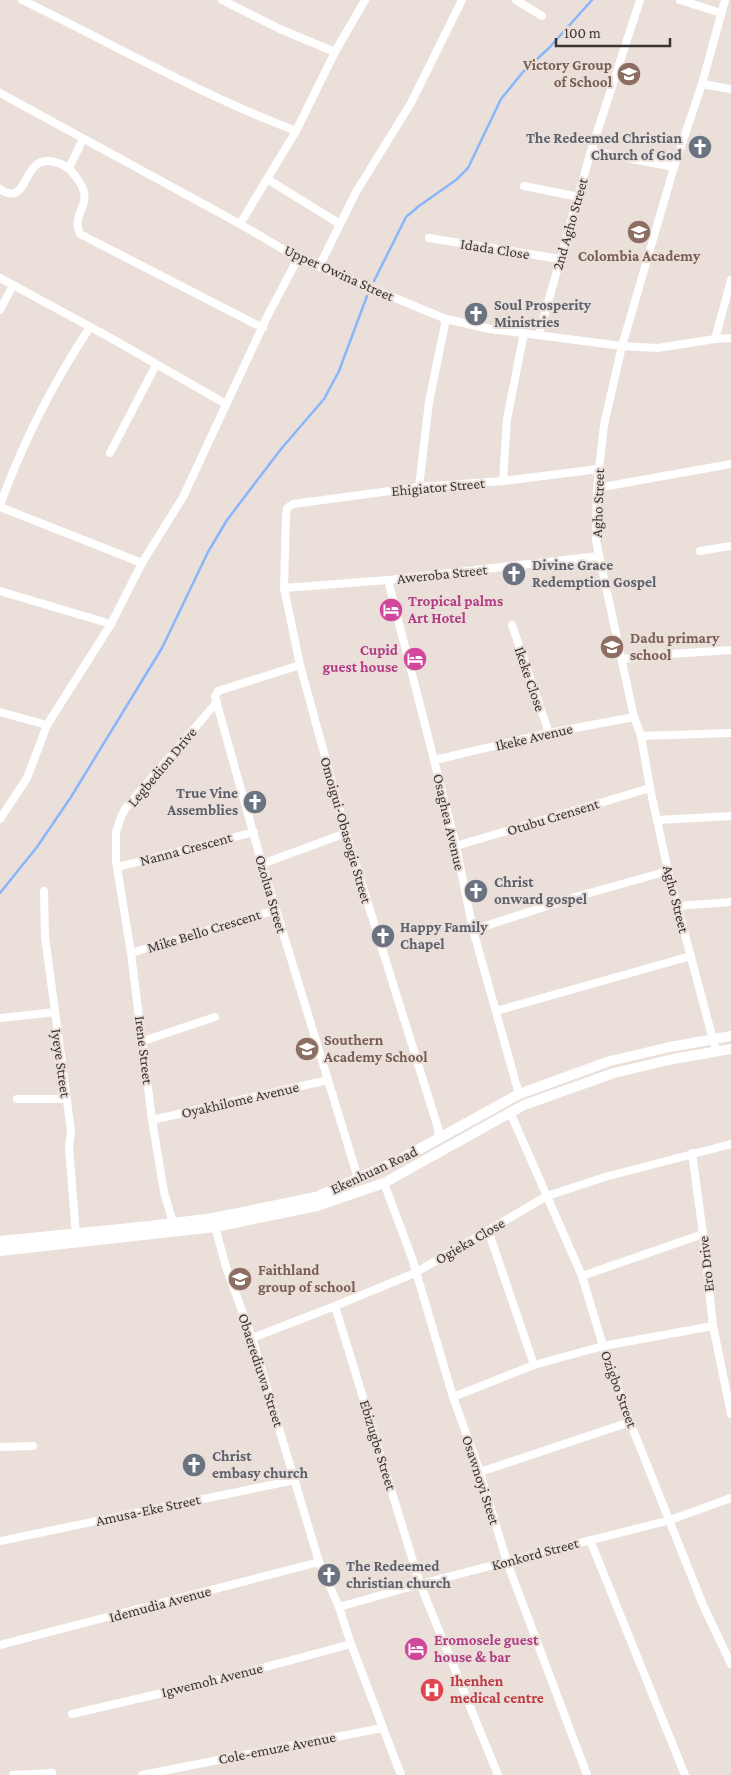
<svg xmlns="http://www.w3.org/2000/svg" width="731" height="1775" font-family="'Crimson Pro',serif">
	<rect width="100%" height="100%" fill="#ebdfd9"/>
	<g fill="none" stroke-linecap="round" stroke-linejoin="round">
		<g stroke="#88b6fc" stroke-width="2.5">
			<path d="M374,281l32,-64 13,-11 37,-26 12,-12 33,-69 22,-27 26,-24 43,-48"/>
			<path d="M0,893l37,-46 34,-50 91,-149 46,-96 19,-32 54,-71 43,-50 15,-28 28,-75"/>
		</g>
		<g stroke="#fff" stroke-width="8">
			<path d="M22,0c91,44 179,95 274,131"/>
			<path d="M222,0l58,29 55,23"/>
			<path d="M516,0l26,16"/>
			<path d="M680,0l41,13"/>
			<path d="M702,84l29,5"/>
			<path d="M0,93l240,131 58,34 148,61 44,10 132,17 35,2 58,-9 16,-1"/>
			<path d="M591,151l83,16"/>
			<path d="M69,168l14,-29"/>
			<path d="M267,179l73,45"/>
			<path d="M524,186l55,11"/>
			<path d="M0,189c4,3 9,6 15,4 14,-5 12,-43 46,-29 9,4 12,9 17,16 18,25 -8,32 2,54l183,94"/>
			<path d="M240,224l56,-93 39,-79 30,-52"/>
			<path d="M429,238l131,21"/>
			<path d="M319,267l37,-75 55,-89 51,-103"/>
			<path d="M0,278l109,59 117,67"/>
			<path d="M0,310l13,-25"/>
			<path d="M539,334l52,-183 49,-151"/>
			<path d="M715,339l16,-59"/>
			<path d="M110,453l46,-88"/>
			<path d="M503,481l4,-62 17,-86"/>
			<path d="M419,487l10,-85 17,-83"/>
			<path d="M597,488l134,-24"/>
			<path d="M0,505c23,-63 53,-122 90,-178"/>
			<path d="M0,507l142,56"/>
			<path d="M700,551l31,-5"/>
			<path d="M388,580l68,266 17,84 46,164"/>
			<path d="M284,588l104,-8 211,-24"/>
			<path d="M0,591l111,33"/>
			<path d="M512,625l37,108"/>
			<path d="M622,659l49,-5 60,-4"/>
			<path d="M300,665l-82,26 -3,6 47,167 96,314"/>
			<path d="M0,712l47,13"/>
			<path d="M641,736l90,-3"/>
			<path d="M435,760l114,-27 85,-16"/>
			<path d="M0,819l27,-41 20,-53 64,-101 31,-61 41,-66 84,-180 31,-59"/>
			<path d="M657,820l74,-4"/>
			<path d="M456,846l194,-58"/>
			<path d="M262,864l84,-31"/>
			<path d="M118,867l136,-35"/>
			<path d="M44,891l1,46 26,194 -2,17 7,86"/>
			<path d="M677,906l54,-4"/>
			<path d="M473,930l102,-33 93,-26"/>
			<path d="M131,953l145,-43"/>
			<path d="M496,1011l195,-55"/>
			<path d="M0,1018l55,-6"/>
			<path d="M143,1041l72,-24"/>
			<path d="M716,1051l-48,-180 -18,-83 -9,-52 -7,-19 -38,-176 1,-53 7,-63 18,-79 52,-179 28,-83 23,-84"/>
			<path d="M17,1099h49"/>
			<path d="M510,1112l72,164 21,70 27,76 73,183 28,59"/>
			<path d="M152,1120l176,-40"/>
			<path d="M439,1138l-1,-10 -92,-295 -46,-168 -16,-77 2,-72 1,-8 6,-4 126,-17 84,-6 96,-12"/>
			<path d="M692,1153l11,81 10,92 18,88"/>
			<path d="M384,1183l28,75 41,139 27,75 27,90 80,213"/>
			<path d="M214,1223l12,44 26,71 67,224 20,45 12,37 50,131"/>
			<path d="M174,1226l-10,-34 -12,-72 -21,-167 -15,-92v-29l5,-15 4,-8 92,-107"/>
			<path d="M488,1230l46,135"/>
			<path d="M582,1276l121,-42"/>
			<path d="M335,1306l85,278 78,191"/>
			<path d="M252,1338l83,-32 80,-33 132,-77 58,-19 126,-33"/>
			<path d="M453,1397l81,-32 69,-19 110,-20"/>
			<path d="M0,1447l33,-1"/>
			<path d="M480,1472l150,-50"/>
			<path d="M590,1540l95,235"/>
			<path d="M0,1541l295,-61"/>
			<path d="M339,1607l81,-23 250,-64 61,-22"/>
			<path d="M0,1645l319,-83"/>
			<path d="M72,1714l138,-32 141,-38"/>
			<path d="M13,1775l39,-2"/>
			<path d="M142,1775l240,-47"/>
		</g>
		<g stroke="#fff" stroke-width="10">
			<path d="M0,1241l150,-15 63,-8 103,-21 87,-39 116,-64 91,-33 60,-14 61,-11"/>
			<path d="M0,1251l215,-24 102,-21 67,-23 140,-78 90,-32 59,-14 58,-10"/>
		</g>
	</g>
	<defs>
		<g id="school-disc" transform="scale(1.25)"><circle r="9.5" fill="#8d6e63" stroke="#ebdfd9"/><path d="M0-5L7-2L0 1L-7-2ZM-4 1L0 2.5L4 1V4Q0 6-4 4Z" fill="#fff"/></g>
		<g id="church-disc" transform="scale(1.25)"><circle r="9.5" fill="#6b7280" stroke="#ebdfd9"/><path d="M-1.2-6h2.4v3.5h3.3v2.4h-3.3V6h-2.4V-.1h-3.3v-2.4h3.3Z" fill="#fff"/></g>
		<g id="hotel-disc" transform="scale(1.25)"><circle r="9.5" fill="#d1479c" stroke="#ebdfd9"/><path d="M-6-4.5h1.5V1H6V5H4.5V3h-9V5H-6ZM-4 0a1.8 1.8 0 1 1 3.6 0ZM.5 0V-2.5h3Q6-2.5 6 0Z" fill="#fff"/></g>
		<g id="hospital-disc" transform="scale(1.25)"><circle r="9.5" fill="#e0444e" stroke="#ebdfd9"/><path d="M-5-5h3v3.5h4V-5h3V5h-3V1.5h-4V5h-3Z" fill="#fff"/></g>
	</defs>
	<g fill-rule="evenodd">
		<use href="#school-disc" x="629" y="74"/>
		<use href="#church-disc" x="700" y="147"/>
		<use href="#school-disc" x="639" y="232"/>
		<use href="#church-disc" x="476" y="314"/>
		<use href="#church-disc" x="514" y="574"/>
		<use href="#hotel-disc" x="391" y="610"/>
		<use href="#school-disc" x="612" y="647"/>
		<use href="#hotel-disc" x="415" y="659"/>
		<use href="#church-disc" x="255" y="802"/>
		<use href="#church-disc" x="476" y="891"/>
		<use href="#church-disc" x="383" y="936"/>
		<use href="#school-disc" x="307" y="1049"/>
		<use href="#school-disc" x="240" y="1279"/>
		<use href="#church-disc" x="194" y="1465"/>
		<use href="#church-disc" x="329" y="1575"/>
		<use href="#hotel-disc" x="416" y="1649"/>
		<use href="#hospital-disc" x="432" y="1690"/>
	</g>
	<g text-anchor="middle" stroke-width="4" stroke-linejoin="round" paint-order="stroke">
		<g font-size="15" font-weight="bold" fill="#785e54" stroke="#ebdfd9" text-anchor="start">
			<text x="612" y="70" text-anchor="end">Victory Group<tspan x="612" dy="17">of School</tspan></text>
			<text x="639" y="261" text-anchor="middle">Colombia Academy</text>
			<text x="630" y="643">Dadu primary<tspan x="630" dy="17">school</tspan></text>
			<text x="324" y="1045">Southern<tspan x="324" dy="17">Academy School</tspan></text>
			<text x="258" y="1275">Faithland<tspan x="258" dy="17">group of school</tspan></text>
		</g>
		<g font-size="15" font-weight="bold" fill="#5b616d" stroke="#ebdfd9" text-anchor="start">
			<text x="682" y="143" text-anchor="end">The Redeemed Christian<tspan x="682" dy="17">Church of God</tspan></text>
			<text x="494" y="310">Soul Prosperity<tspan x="494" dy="17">Ministries</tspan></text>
			<text x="532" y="570">Divine Grace<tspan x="532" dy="17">Redemption Gospel</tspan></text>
			<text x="238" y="798" text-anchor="end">True Vine<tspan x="238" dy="17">Assemblies</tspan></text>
			<text x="494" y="887">Christ<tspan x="494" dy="17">onward gospel</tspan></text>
			<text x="400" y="932">Happy Family<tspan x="400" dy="17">Chapel</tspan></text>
			<text x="212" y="1461">Christ<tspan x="212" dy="17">embasy church</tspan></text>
			<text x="346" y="1571">The Redeemed<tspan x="346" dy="17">christian church</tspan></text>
		</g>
		<g font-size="15" fill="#3a3533" stroke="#ebdfd9">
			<text transform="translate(570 224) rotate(-74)" y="5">2nd Agho Street</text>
			<text transform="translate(495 249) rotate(9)" y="5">Idada Close</text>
			<text transform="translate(339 273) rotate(24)" y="5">Upper Owina Street</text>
			<text transform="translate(438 487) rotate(-5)" y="5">Ehigiator Street</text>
			<text transform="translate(598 503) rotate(-88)" y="5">Agho Street</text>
			<text transform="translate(442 574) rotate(-6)" y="5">Aweroba Street</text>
			<text transform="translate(530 679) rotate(71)" y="5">Ikeke Close</text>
			<text transform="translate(534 737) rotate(-13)" y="5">Ikeke Avenue</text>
			<text transform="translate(162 767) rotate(-50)" y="5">Legbedion Drive</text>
			<text transform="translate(553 817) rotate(-17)" y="5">Otubu Crensent</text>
			<text transform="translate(449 822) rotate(77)" y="5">Osaghea Avenue</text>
			<text transform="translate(346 830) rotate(74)" y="5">Omoigui-Obasogie Street</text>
			<text transform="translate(186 849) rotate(-15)" y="5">Nanna Crescent</text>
			<text transform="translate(271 894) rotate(74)" y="5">Ozolua Street</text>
			<text transform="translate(676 899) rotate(76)" y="5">Agho Street</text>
			<text transform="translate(204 931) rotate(-17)" y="5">Mike Bello Crescent</text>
			<text transform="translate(144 1050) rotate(83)" y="5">Irene Street</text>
			<text transform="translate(61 1063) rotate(82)" y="5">Iyeye Street</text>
			<text transform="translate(240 1100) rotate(-13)" y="5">Oyakhilome Avenue</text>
			<text transform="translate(374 1170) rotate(-25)" y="5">Ekenhuan Road</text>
			<text transform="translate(470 1241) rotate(-30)" y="5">Ogieka Close</text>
			<text transform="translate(706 1264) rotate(-96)" y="5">Ero Drive</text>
			<text transform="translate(261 1370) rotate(72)" y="5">Obaerediuwa Street</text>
			<text transform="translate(619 1389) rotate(70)" y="5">Ozigbo Street</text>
			<text transform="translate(378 1445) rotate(73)" y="5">Ebizugbe Street</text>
			<text transform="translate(481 1480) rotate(72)" y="5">Osawnoyi Steet</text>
			<text transform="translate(148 1510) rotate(-12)" y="5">Amusa-Eke Street</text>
			<text transform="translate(535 1554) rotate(-15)" y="5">Konkord Street</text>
			<text transform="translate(160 1604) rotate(-15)" y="5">Idemudia Avenue</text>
			<text transform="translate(212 1680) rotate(-14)" y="5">Igwemoh Avenue</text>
			<text transform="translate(277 1748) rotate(-11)" y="5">Cole-emuze Avenue</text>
		</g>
		<g font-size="15" font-weight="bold" fill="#b23c85" stroke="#ebdfd9" text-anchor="start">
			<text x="408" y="606">Tropical palms<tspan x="408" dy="17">Art Hotel</tspan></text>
			<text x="398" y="655" text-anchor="end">Cupid<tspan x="398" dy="17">guest house</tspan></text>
			<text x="434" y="1645">Eromosele guest<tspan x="434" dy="17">house &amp; bar</tspan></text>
		</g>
		<g font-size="15" font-weight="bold" fill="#be3a42" stroke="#ebdfd9" text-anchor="start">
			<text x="450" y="1686">Ihenhen<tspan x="450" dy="17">medical centre</tspan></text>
		</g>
	</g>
	<path d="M556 38v8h114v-8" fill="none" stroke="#3a3533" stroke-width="2.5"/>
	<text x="564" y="38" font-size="15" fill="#3a3533" stroke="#ebdfd9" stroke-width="4" paint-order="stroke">100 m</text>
</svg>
